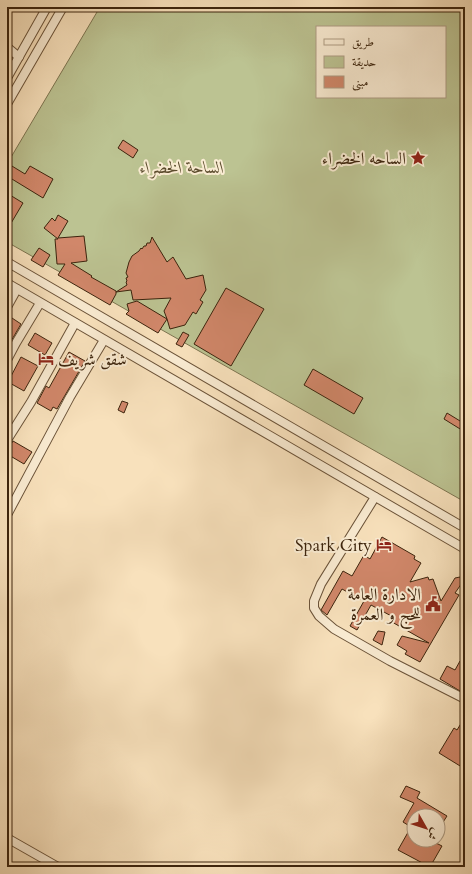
<svg xmlns="http://www.w3.org/2000/svg" width="472" height="874" font-family="Cardo,Amiri,serif">
	<rect width="100%" height="100%" fill="#f8e1bc"/>
	<filter id="stains"><feTurbulence type="fractalNoise" baseFrequency=".005" numOctaves="4"/><feColorMatrix values="0 0 0 0 .2 0 0 0 0 .09 0 0 0 0 .02 0 0 0 .5 -.17"/></filter>
	<radialGradient id="worn" r=".72"><stop offset=".6" stop-color="#630" stop-opacity="0"/><stop offset="1" stop-color="#630" stop-opacity=".3"/></radialGradient>
	<path fill="#bcc392" stroke="#7c7450" fill-rule="evenodd" d="M100,7h365v495l-458,-260v-78zM317,27h128v70h-128z"/>
	<g fill="#d1876a" stroke="#3c240d">
		<path d="M123,140l15,10 -5,8 -15,-10z"/>
		<path d="M7,163l18,11 5,-8 23,13 -10,19 -36,-22z"/>
		<path d="M10,195l13,8 -16,27v-30z"/>
		<path d="M58,215l10,6 -10,17 26,-2 3,25 -16,2 21,13 -1,1 25,14v3l-6,11 -52,-30 7,-11h-8l-2,-25h3l-14,-11 8,-10 3,3z"/>
		<path d="M152,237l15,25 6,-5 13,22 17,-4 3,15 -6,10 3,2 -7,12 -3,-2 -8,13 -15,4 -3,-10 -9,14 -32,-19 3,-3 -2,-7 10,-3 30,18 -3,-8 7,-13 -38,2 -2,-10 -15,2 11,-7 -1,-3 1,-1 -1,-3 2,-1 -2,-4 3,-11 3,-6 7,-5 2,-3 1,1 2,-3h2l1,-3h3z"/>
		<path d="M39,248l11,7 -7,12 -12,-7z"/>
		<path d="M226,288l38,21 -33,57 -37,-22z"/>
		<path d="M9,316l12,8 -14,24v-28z"/>
		<path d="M183,332l6,3 -7,12 -6,-3z"/>
		<path d="M35,333l17,10 -7,12 -17,-10z"/>
		<path d="M69,352l16,9 -28,48 -4,-2 -2,4 -14,-8 9,-17 3,2z"/>
		<path d="M21,357l17,9 -14,25 -16,-9z"/>
		<path d="M313,369l50,29 -9,16 -50,-29z"/>
		<path d="M122,401l6,2 -4,10 -6,-3z"/>
		<path d="M447,413l18,11v8l-21,-13z"/>
		<path d="M13,441l19,11 -8,12 -17,-10v-3z"/>
		<path d="M382,537l33,19 -1,3 7,4 -11,19 18,-5 1,3 4,-1 8,22 14,-23 5,-1 2,6 -7,10 4,2 -39,67 -15,-8 2,-3 -10,-6 5,-9 27,7 -37,-21 3,-4 -24,-13 -14,25 -7,-4 14,-25 -22,-12 -15,26 -6,-5 22,-39 9,5 12,-21 6,4z"/>
		<path d="M378,631l7,1 -3,13 -9,-5z"/>
		<path d="M460,661l5,3v26l-3,-2 -2,3 -20,-12 7,-13 8,4z"/>
		<path d="M465,717v52l-26,-16 15,-25 3,2z"/>
		<path d="M406,786l14,6 -3,6 30,18 -9,14v-14h-24v24h16l12,6 -12,21 -32,-17 13,-23 -8,-5 11,-19 -14,-6z"/>
	</g>
	<g fill="none" stroke-linecap="round" stroke-linejoin="round">
		<g stroke="#6b5339" stroke-width="10">
			<g id="minor">
				<path d="M7,47l12,10"/>
				<path d="M7,78l40,-71"/>
				<path d="M7,104l56,-97"/>
				<path d="M7,262l458,266"/>
				<path d="M7,283l458,266"/>
				<path d="M7,307l10,-18"/>
				<path d="M7,360l9,-17 24,-40"/>
				<path d="M7,440l24,-38 44,-79"/>
				<path d="M375,497l-54,87 -7,17v7l5,8 15,13 56,32 75,38"/>
				<path d="M7,515l63,-118 34,-57"/>
				<path d="M7,838l51,29"/>
			</g>
		</g>
		<use href="#minor" stroke="#faecd3" stroke-width="8"/>
	</g>
	<defs>
		<g id="sight-bare" transform="scale(1.2)"><path d="M0-6L1.8-2.2L6-1.7L2.9 1.2L3.7 5.4L0 3.3L-3.7 5.4L-2.9 1.2L-6-1.7L-1.8-2.2Z" fill="#8f2418" stroke="#faecd3" stroke-width="2.5" paint-order="stroke"/></g>
		<g id="hotel-bare" transform="scale(1.2)"><path d="M-6-4.5h1.5V1H6V5H4.5V3h-9V5H-6ZM-4 0a1.8 1.8 0 1 1 3.6 0ZM.5 0V-2.5h3Q6-2.5 6 0Z" fill="#8f2418" stroke="#faecd3" stroke-width="2.5" paint-order="stroke"/></g>
		<g id="civic-bare" transform="scale(1.2)"><path d="M-.6-6.5H3V-4.5H.6V-3L4-1V1h2V6H-6V1h2V-1L-.6-3ZM-1.2 2.5V6h2.4V2.5Z" fill="#8f2418" stroke="#faecd3" stroke-width="2.5" paint-order="stroke"/></g>
	</defs>
	<g fill-rule="evenodd">
		<use href="#sight-bare" x="418" y="158"/>
		<use href="#hotel-bare" x="46" y="359"/>
		<use href="#hotel-bare" x="384" y="545"/>
		<use href="#civic-bare" x="433" y="604"/>
	</g>
	<g text-anchor="middle" stroke-width="4" stroke-linejoin="round" paint-order="stroke">
		<g font-size="17" fill="#3c240d" stroke="#faecd3" text-anchor="end">
			<text x="406" y="164">الساحه الخضراء</text>
			<text x="58" y="365" text-anchor="start">شقق شريف</text>
			<text x="372" y="551">Spark City</text>
			<text x="421" y="600">الادارة العامة<tspan x="421" dy="20">للحج و العمرة</tspan></text>
		</g>
		<g font-size="17" font-style="italic" fill="#5c4c2e" stroke="#faecd3">
			<text x="182" y="173">الساحة الخضراء</text>
		</g>
	</g>
	<rect width="472" height="874" fill="none" stroke="#f8e1bc" stroke-width="24"/>
	<rect x="8" y="8" width="456" height="858" fill="none" stroke="#3c240d" stroke-width="2"/>
	<rect x="12" y="12" width="448" height="850" fill="none" stroke="#3c240d"/>
	<rect x="316" y="26" width="130" height="72" fill="#faecd3" stroke="#ae9c84"/>
	<rect x="324" y="39" width="20" height="6" fill="#faecd3" stroke="#ae9c84"/>
	<text x="352" y="46" font-size="12" fill="#3c240d">طريق</text>
	<rect x="324" y="56" width="20" height="12" fill="#bcc392" stroke="#ae9c84"/>
	<text x="352" y="66" font-size="12" fill="#3c240d">حديقة</text>
	<rect x="324" y="76" width="20" height="12" fill="#d1876a" stroke="#ae9c84"/>
	<text x="352" y="86" font-size="12" fill="#3c240d">مبنى</text>
	<g transform="translate(426 828) rotate(129)"><circle r="19" fill="#faecd3" stroke="#ae9c84"/>
	<path d="M0-3L7 15L0 10L-7 15Z" fill="#8f2418"/>
	<text y="-6" font-size="11" font-weight="bold" text-anchor="middle" fill="#3c240d">ش</text>
	</g>
	<rect width="100%" height="100%" filter="url(#stains)"/>
	<rect width="100%" height="100%" fill="url(#worn)"/>
</svg>
